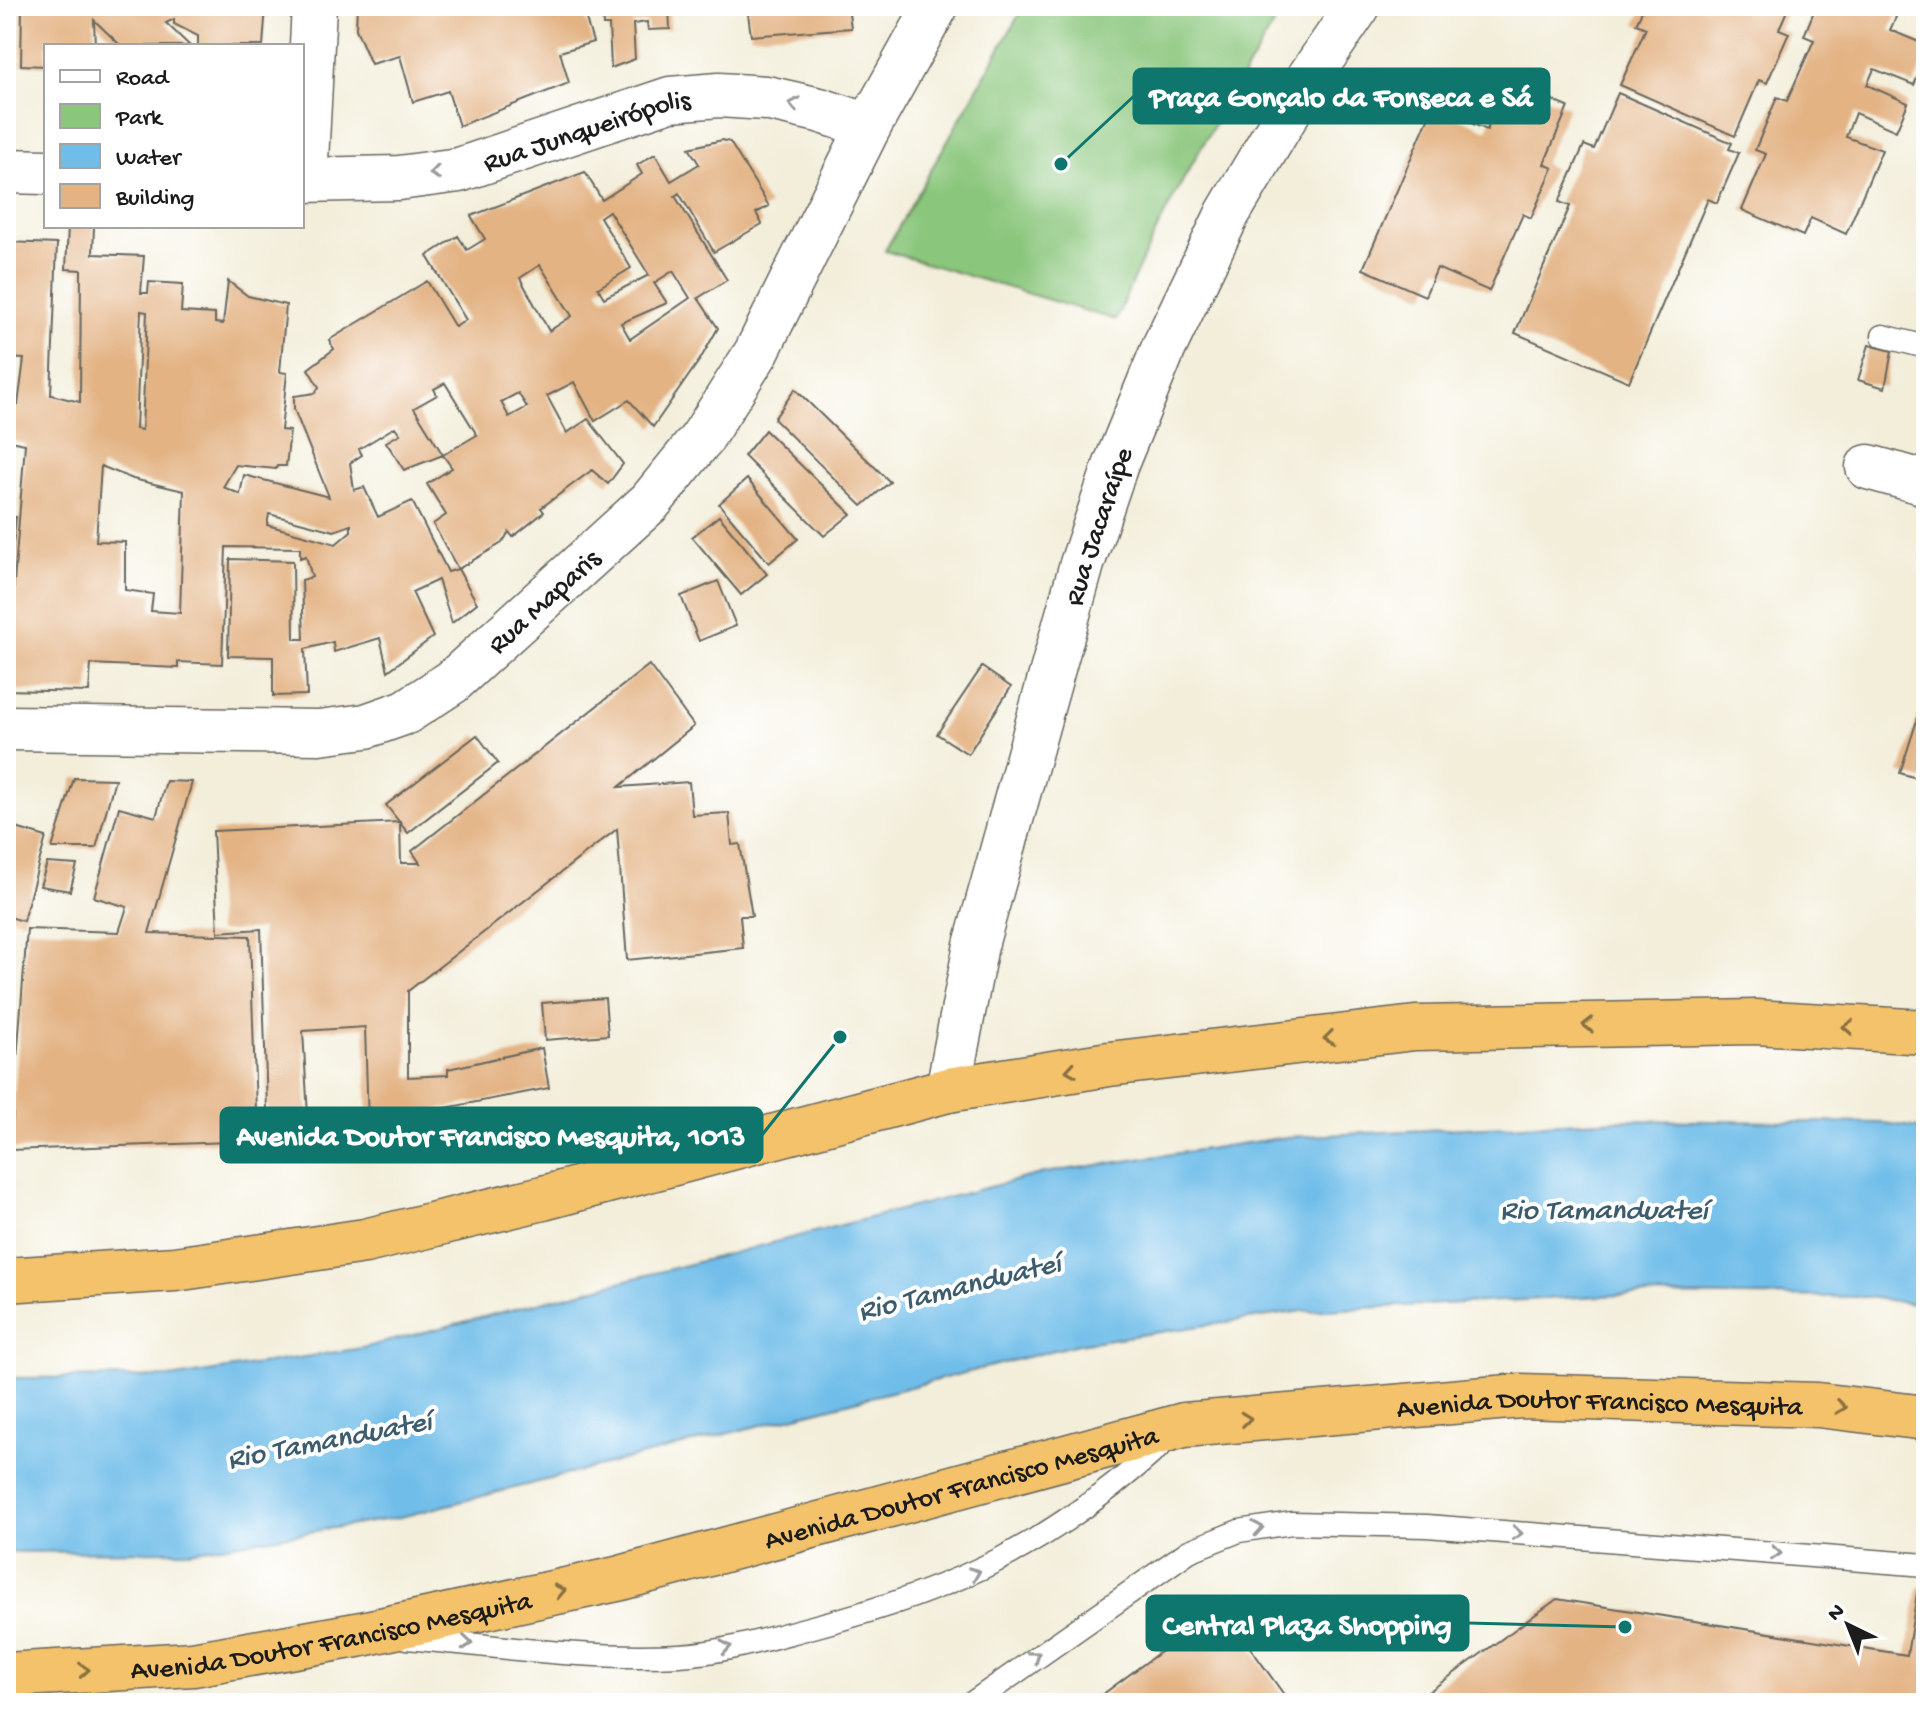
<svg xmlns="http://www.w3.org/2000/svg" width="1932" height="1709" font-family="'Gochi Hand',sans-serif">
	<rect width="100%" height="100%" fill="#fff"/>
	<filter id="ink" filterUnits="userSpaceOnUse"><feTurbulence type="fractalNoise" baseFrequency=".0125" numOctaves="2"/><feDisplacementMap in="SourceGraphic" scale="16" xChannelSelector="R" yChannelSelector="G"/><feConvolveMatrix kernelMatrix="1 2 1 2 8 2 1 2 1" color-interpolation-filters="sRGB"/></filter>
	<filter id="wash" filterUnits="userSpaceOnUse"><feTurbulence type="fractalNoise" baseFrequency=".006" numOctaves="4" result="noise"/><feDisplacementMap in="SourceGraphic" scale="32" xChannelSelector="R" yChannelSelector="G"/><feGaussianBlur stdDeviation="1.8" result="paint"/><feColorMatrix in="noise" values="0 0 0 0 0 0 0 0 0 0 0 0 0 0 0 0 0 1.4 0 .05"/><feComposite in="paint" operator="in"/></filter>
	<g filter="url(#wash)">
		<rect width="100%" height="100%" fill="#f3eeda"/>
		<path fill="#8ac67c" stroke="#53714c" stroke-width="2" d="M1024,6h260c-61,106 -122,199 -168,314l-231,-69z"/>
		<path fill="#6fbde9" stroke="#466c82" stroke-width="2" d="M1620,1120l265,3 41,6v177l-57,-9 -247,-2 -319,16 -225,33 -681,174 -207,33 -184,1v-174l170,-1 186,-29 682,-175 243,-36z"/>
		<g id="blocks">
			<g fill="#e3b384" fill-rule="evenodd">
				<path d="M22,6h244l-3,40h-65v-10l-24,-12v-5l-8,4 24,23h-69l-27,-26 1,26h-49v20l-25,-1z"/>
				<path d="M357,6h111l1,4 13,-4h100l11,36 -33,10 9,31 -110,43 -11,-35 -35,11 -13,-46 -29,8 -15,-35z"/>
				<path d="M602,6h67l1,23 -22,1 -1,-8 -14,2 2,35 -24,9 -2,-43h-6z"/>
				<path d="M692,6h27v2l-27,3z"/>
				<path d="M747,6h101l3,22 -100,8z"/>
				<path d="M1644,6h145l-10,23 10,4 -22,50 -8,-3 -24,56 -115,-51 26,-57 -10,-4z"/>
				<path d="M1816,6h85l-11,24 36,15v12l-12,28 -40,-16 -7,16 41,18 -12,28 -41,-18 -9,24 36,13 -36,84 -35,-16 -8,18 -61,-26 24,-56 -11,-4 22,-53 10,4 27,-61 -10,-4z"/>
				<path d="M1508,81l60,26 -24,57 9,4 -22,50 -8,-4 -34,77 -52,-23 -12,28 -62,-27 70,-162 54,23z"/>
				<path d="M1618,93l114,50 -3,6 10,4 -22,50 -9,-4 -79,183 -114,-49 55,-127 -11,-4 25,-57 10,4z"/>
				<path d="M722,140l8,2 39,64 -13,7 6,11 -48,28 -35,-59 -4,3 52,84 -29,18 20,30 -17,30 -48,69 -24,-27 -34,21 -21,-39 -27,14 20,37 21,-14 35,45 -15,20 -16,-14 -51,38 3,4 -31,25 -4,-5 -7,11 -44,26 -25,-45 13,-9 -19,-31 25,-16 -9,-13 34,-20 -32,-52 -11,6 3,6 -23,13 29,47 -39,15 -18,-28 14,-8 -5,-7 -36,22 3,6 -12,8 4,27 10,-3 14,30 34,-16 36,71 10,-3 19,34 -25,20 -14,-43 -26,12 21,45 -45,34 -8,-33 -46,14 -1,-10 -28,7 2,46 -34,1v-39l-45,-1 2,-97 63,2 1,78h10l-2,-59 10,-3 -6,-21 -6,2v-10l-74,-1 -4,117 -44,-2v6l-87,-4 -2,28 -83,-2v-70h5l14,-176 -19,-4v-29l2,-7 10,1 6,-46 -18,-1v-116l51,2 -6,151 29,7 1,-132 -15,-1 2,-43h26l-1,28 51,2 -3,37h7l1,-11 34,2 -2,28 34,2v9l8,1 5,-43 20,15 38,9 -6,67 7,1 -6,57 9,1 -4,35h-9l-1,3 -40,-4 -13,22 17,7 4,-19 85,22 -35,-88v-13l21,-3 4,-6 -11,-18 26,-20 -5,-9 98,-59 28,46 11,-7 -39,-64 31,-20 9,14 18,-11 -14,-23 114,-44 17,28 40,-26 -5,-9 18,-11 16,27 28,-17 -10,-16zM609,211l40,64 -45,23 -6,-10 33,-20 -31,-51zM540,265l32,51 -23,15 -29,-53zM673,271l17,27 -60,41 -9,-16 46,-20 -13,-20zM141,311l6,1 -5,118 -6,-1zM518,393l9,14 -18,10 -8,-15zM101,466l32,13 51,12 -4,122 -29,-2 2,-17 -28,-4v-48l-29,-1zM269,514l65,17 17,-6v6l-15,13 -69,-19z"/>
				<path d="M1869,345l23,6 -7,37 -27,-8z"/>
				<path d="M795,389l95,93 -28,24 -88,-87z"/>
				<path d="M765,430l86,84 -27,22 -80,-80z"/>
				<path d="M747,479l51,60 -29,24 -50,-59z"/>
				<path d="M719,516l48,58 -26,21 -49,-58z"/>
				<path d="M6,517h10l-8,73h-2z"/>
				<path d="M718,581l18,45 -37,15 -18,-45z"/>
				<path d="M649,665l45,61 -75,61 70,-5 3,33 37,-2 3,32 8,-1 12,72h-12l3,32 -116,12 -10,-131 -209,162v86l40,-2v-6l94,-21 7,40 -181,35 -3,-96 -62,4 6,102 -41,6 -7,-210 -43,3 -5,-101 187,-9 1,41h19l-8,-12z"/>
				<path d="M982,667l29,20 -43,67 -31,-20z"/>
				<path d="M1919,714l7,2v65l-26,-8z"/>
				<path d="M477,735l21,28 -90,70 -22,-28z"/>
				<path d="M74,778l41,1 -19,69h-44z"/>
				<path d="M166,781l26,1 -43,151 101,3 7,205 -247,9 17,-221 92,3 8,-25 -33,-10 25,-90 37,10z"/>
				<path d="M6,825l40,12 -23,84 -17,-5z"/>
				<path d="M47,863l30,2 -7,26 -30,-5z"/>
				<path d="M605,998l3,37 -63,5 -3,-37z"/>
				<path d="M1918,1587l8,1v115h-513l144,-104 350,56z"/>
				<path d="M1221,1607l69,96h-199z"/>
			</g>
		</g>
	</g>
	<g filter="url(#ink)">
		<use href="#blocks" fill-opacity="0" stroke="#67665e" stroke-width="2"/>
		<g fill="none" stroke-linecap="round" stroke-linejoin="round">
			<g stroke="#67665e" stroke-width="25">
				<g id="service">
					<path d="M1883,336l43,11"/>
					<path d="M407,1638c89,8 182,22 272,17 43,-2 88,-16 130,-27 150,-39 244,-84 359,-189"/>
					<path d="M972,1703l217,-152 50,-20 53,-8 135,3 499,39"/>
				</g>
			</g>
			<g stroke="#67665e" stroke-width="47">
				<g id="minor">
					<path d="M6,171l40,1"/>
					<path id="s1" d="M302,180l97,-2 60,-8 211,-71 49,-4 47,3 53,12 50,16"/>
					<path d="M305,180l9,-174"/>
					<path d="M1868,467l58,16"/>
					<path id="s2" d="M6,728l313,4 47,-6 40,-14 46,-30 198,-180 52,-64 54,-85 113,-227 67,-120"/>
					<path id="s3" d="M948,1090l28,-145 106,-381 34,-100 48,-117 64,-134 76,-128 54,-79"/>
				</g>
			</g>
			<g stroke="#67665e" stroke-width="47">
				<g id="trunk">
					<path d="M6,1280l169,-11 190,-28 178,-43 405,-108 161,-26 306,-36 341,-6 170,10"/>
					<path id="s4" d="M6,1675l187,-11 169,-30 255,-55 567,-154 337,-29 297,9 108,13"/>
				</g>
			</g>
			<use href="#service" stroke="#fff" stroke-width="22"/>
			<use href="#minor" stroke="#fff" stroke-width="44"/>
			<use href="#trunk" stroke="#f3c26a" stroke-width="44"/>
		</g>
		<defs><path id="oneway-chevron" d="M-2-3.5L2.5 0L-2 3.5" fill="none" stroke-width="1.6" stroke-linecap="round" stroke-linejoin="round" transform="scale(2)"/></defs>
		<g stroke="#999">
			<use href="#oneway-chevron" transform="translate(794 104) rotate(-168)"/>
			<use href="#oneway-chevron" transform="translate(435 173) rotate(172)"/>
			<use href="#oneway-chevron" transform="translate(1258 1528) rotate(-9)"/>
			<use href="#oneway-chevron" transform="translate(1517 1533) rotate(4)"/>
			<use href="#oneway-chevron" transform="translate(1776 1553) rotate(4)"/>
			<use href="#oneway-chevron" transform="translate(975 1573) rotate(-22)"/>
			<use href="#oneway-chevron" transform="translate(467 1643) rotate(5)"/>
			<use href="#oneway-chevron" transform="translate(726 1647) rotate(-10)"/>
			<use href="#oneway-chevron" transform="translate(1035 1656) rotate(-37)"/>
		</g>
		<g stroke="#886f43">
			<use href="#oneway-chevron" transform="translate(1588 1025) rotate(179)"/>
			<use href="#oneway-chevron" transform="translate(1848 1027) rotate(-177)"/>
			<use href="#oneway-chevron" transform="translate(1329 1038) rotate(173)"/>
			<use href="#oneway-chevron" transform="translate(1071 1070) rotate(171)"/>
			<use href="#oneway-chevron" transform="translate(1841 1407) rotate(7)"/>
			<use href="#oneway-chevron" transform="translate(1246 1419) rotate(-6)"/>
			<use href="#oneway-chevron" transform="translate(560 1591) rotate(-12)"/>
			<use href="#oneway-chevron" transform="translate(84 1670) rotate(-3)"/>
		</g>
	</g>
	<g text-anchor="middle" stroke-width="8" stroke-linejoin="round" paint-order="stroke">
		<g font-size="28" fill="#1c1c1c" stroke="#fff">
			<text dy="10" stroke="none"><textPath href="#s1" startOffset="292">Rua Junqueirópolis</textPath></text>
			<text dy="10" stroke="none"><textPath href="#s3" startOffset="584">Rua Jacaraípe</textPath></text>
			<text dy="10" stroke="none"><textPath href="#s2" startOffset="580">Rua Maparis</textPath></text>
			<text dy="10" stroke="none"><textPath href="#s4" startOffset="1624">Avenida Doutor Francisco Mesquita</textPath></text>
			<text dy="10" stroke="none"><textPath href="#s4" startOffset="976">Avenida Doutor Francisco Mesquita</textPath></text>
			<text dy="10" stroke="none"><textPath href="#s4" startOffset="328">Avenida Doutor Francisco Mesquita</textPath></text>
		</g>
		<g font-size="30" font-style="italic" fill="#3d5c6e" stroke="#fff">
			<text x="1604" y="1218">Rio Tamanduateí</text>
			<text transform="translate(959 1285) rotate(-14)" y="10">Rio Tamanduateí</text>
			<text transform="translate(329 1438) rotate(-11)" y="10">Rio Tamanduateí</text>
		</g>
	</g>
	<path fill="none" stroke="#0f766e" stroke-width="3" d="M1061 164L1134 96M840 1037L762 1135M1625 1627L1468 1623"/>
	<g fill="#0f766e" stroke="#fff" stroke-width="3">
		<circle cx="1061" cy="164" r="8"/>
		<circle cx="840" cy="1037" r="8"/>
		<circle cx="1625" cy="1627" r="8"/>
	</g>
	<g fill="#0f766e" stroke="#0f766e" stroke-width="3">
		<rect x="1134" y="69" width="415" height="54" rx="8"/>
		<rect x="221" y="1108" width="541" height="54" rx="8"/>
		<rect x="1147" y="1596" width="321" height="54" rx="8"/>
	</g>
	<g font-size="30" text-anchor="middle" font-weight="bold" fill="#fff">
		<text x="1341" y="106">Praça Gonçalo da Fonseca e Sá</text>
		<text x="491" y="1145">Avenida Doutor Francisco Mesquita, 1013</text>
		<text x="1307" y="1634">Central Plaza Shopping</text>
	</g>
	<rect width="1932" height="1709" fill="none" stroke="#fff" stroke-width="32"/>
	<rect x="44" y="44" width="260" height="184" fill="#ffffff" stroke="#a4a4a4" stroke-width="2"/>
	<rect x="60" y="70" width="40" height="12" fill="#ffffff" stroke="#a4a4a4" stroke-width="2"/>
	<text x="116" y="84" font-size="24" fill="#1c1c1c">Road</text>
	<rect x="60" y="104" width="40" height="24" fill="#8ac67c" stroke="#a4a4a4" stroke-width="2"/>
	<text x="116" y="124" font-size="24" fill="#1c1c1c">Park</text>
	<rect x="60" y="144" width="40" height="24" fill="#6fbde9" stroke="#a4a4a4" stroke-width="2"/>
	<text x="116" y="164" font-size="24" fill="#1c1c1c">Water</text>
	<rect x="60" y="184" width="40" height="24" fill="#e3b384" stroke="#a4a4a4" stroke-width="2"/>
	<text x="116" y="204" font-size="24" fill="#1c1c1c">Building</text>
	<g transform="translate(1848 1625) rotate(317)" stroke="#ffffff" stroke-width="6" paint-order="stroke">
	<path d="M0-6L14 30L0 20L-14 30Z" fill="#1c1c1c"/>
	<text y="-12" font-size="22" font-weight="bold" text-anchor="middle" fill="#1c1c1c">N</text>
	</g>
</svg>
